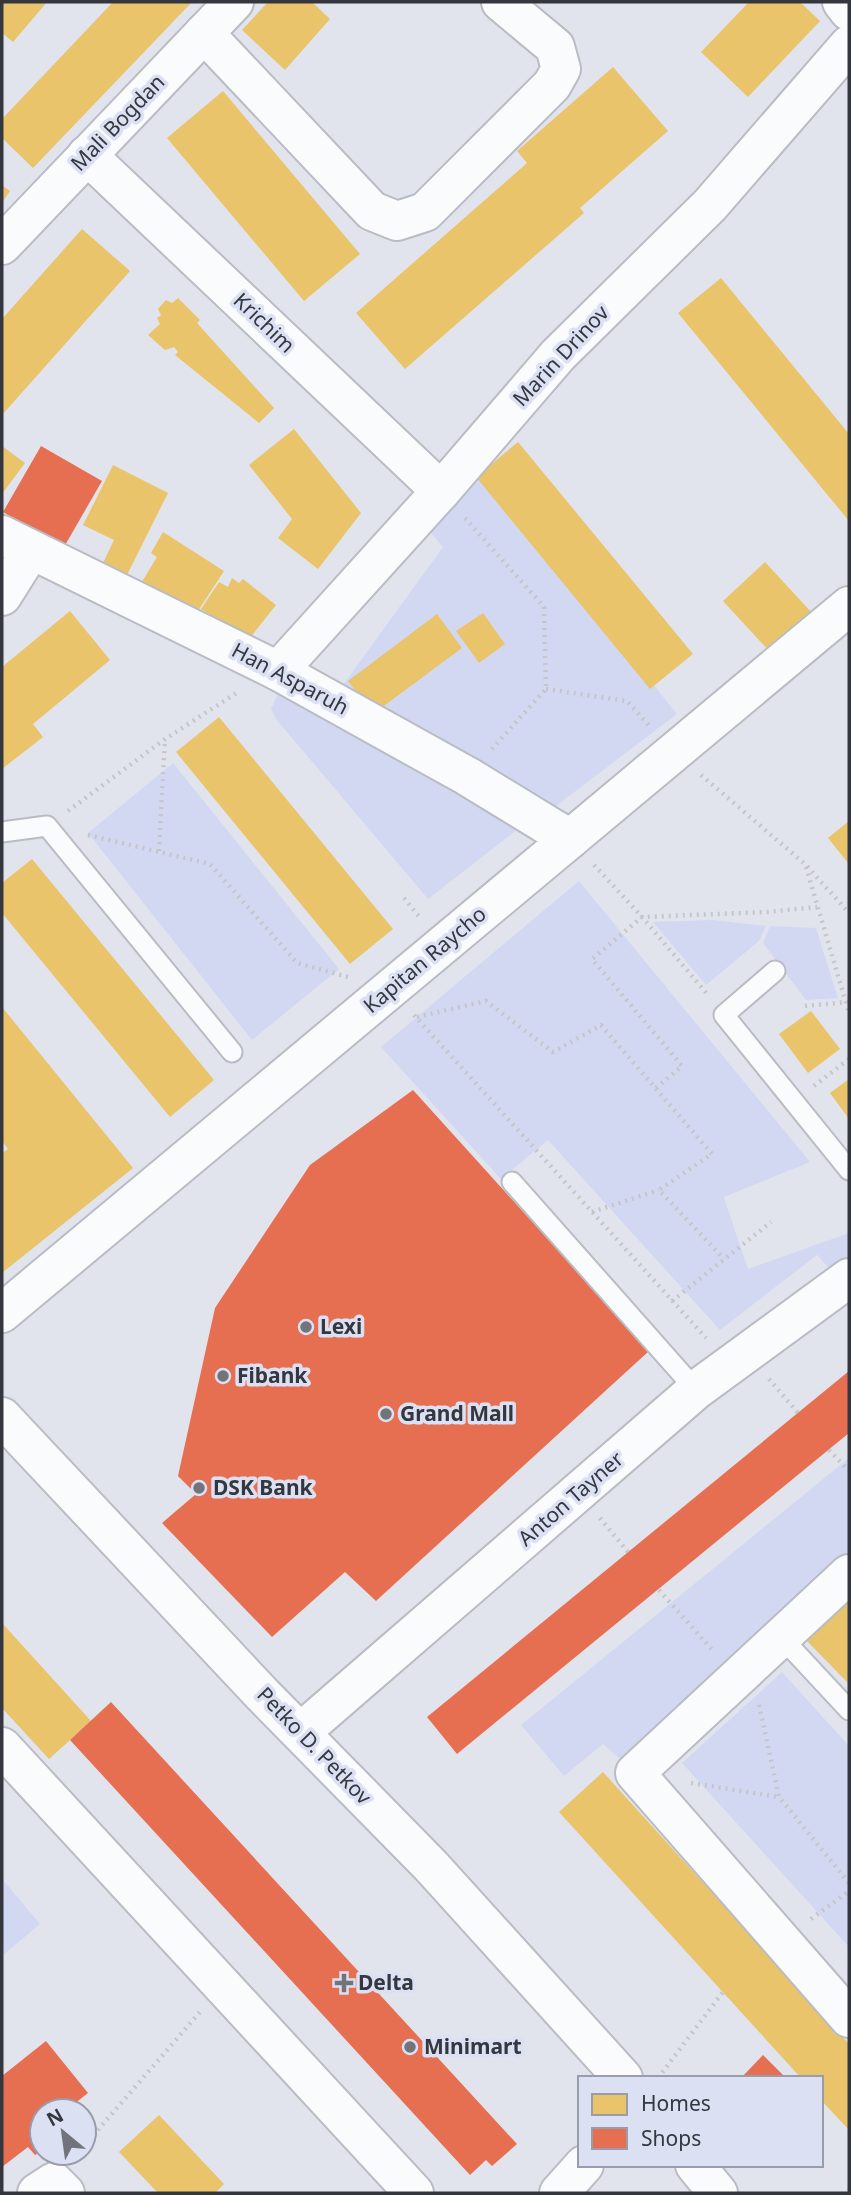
<svg xmlns="http://www.w3.org/2000/svg" width="851" height="2195" font-family="'Noto Sans',sans-serif">
	<rect width="100%" height="100%" fill="#e1e4ed"/>
	<g fill="#d2d8f2">
		<path d="M473,461l204,253 -121,92 -213,-121 100,-138 -21,-24z"/>
		<path d="M283,683l244,139 -99,77 -152,-180 -5,-10z"/>
		<path d="M173,763l166,206 -87,71 -164,-207z"/>
		<path d="M579,881l231,281 -86,35 24,72 101,-36v35l-12,9 -20,-22 -97,75 -172,-190 -47,39 -120,-132z"/>
		<path d="M712,920l54,6 -7,15 -53,44 -53,-63z"/>
		<path d="M770,926l46,2 22,70 -32,2 -43,-57z"/>
		<path d="M849,1458v101l-217,211 -29,-26 -39,32 -43,-51z"/>
		<path d="M782,1672l67,74v201l-167,-184z"/>
		<path d="M2,1879l38,45 -38,32z"/>
	</g>
	<g fill="#e9c46a">
		<path d="M2,2h45l-34,40 -11,-9z"/>
		<path d="M113,2h79l-159,166 -31,-30v-19z"/>
		<path d="M268,2h44l18,17 -45,51 -43,-40z"/>
		<path d="M749,2h51l20,19 -72,76 -47,-45z"/>
		<path d="M613,67l55,64 -88,77 4,5 -179,156 -49,-56 171,-150 -10,-12z"/>
		<path d="M223,91l137,163 -56,47 -137,-163z"/>
		<path d="M2,185l8,6 -8,12z"/>
		<path d="M82,229l48,42 -128,144v-96z"/>
		<path d="M721,278l128,156v87l-171,-208z"/>
		<path d="M178,298l22,22 -3,3 77,85 -15,15 -84,-68 3,-3 -4,-5 -9,3 -17,-15 12,-11 -3,-6 4,-3 -3,-6 8,-9 6,3z"/>
		<path d="M294,429l67,84 -43,56 -40,-31 14,-19 -43,-54z"/>
		<path d="M518,442l175,212 -43,35 -174,-212z"/>
		<path d="M2,446l23,17 -23,31z"/>
		<path d="M113,465l55,28 -42,84 -24,-12 12,-25 -31,-15z"/>
		<path d="M163,532l61,39 -30,46 -54,-32 17,-28 -6,-4z"/>
		<path d="M765,562l48,52 -42,39 -48,-52z"/>
		<path d="M232,578l7,5 4,-4 33,26 -31,39 -39,-23 4,-7 -9,-5 18,-27 9,5z"/>
		<path d="M70,611l40,49 -77,64 10,13 -41,32v-102z"/>
		<path d="M483,613l22,31 -26,19 -23,-32z"/>
		<path d="M437,614l25,34 -89,66 -25,-33z"/>
		<path d="M219,717l174,212 -43,35 -174,-212z"/>
		<path d="M849,821v43l-21,-26z"/>
		<path d="M32,859l182,221 -44,37 -168,-204v-30z"/>
		<path d="M2,1007l131,161 -131,105v-120l6,-4 -6,-8z"/>
		<path d="M811,1011l29,38 -32,24 -29,-39z"/>
		<path d="M849,1079v40l-19,-26z"/>
		<path d="M849,1599v85l-43,-44z"/>
		<path d="M2,1623l89,98 -42,38 -47,-51z"/>
		<path d="M603,1772l246,272v86l-28,-30v-22h-20l-242,-266z"/>
		<path d="M159,2115l65,69 -9,9h-57l-39,-41z"/>
	</g>
	<g fill="#e76f51">
		<path d="M41,446l61,35 -38,66 -61,-35z"/>
		<path d="M413,1090l236,261 -273,250 -31,-29 -73,65 -110,-114 34,-29 -18,-18 37,-168 95,-143z"/>
		<path d="M849,1371v62l-392,321 -30,-37z"/>
		<path d="M111,1702l406,442 -25,22 -6,-6 -16,15 -400,-435z"/>
		<path d="M46,2041l42,52 -23,18h-23v39l-7,5 -7,-8 -26,20v-91z"/>
		<path d="M763,2055l23,23h-45z"/>
	</g>
	<g fill="none" stroke-linecap="round" stroke-linejoin="round">
		<g stroke="#babcc4" stroke-width="23">
			<g id="lane">
				<path d="M2,832l45,-6 185,226"/>
				<path d="M775,971l-51,44 125,155"/>
				<path d="M512,1182l184,208"/>
				<path d="M782,1638l67,72"/>
			</g>
		</g>
		<g stroke="#babcc4" stroke-width="42">
			<g id="street">
				<path d="M842,2l7,9"/>
				<path d="M204,33l168,178 25,10 28,-9 127,-127 9,-16 -6,-22 -54,-45"/>
				<path d="M87,155l354,336"/>
				<path d="M2,245l232,-243"/>
				<path d="M2,535l276,136 189,105 103,63"/>
				<path d="M2,596l29,-46"/>
				<path d="M278,671l163,-180 117,-136 152,-150 139,-160"/>
				<path d="M849,1574l-214,199 214,245"/>
				<path d="M301,1732l395,-342 153,-112"/>
				<path d="M2,1747l412,446"/>
				<path d="M37,2193l17,-11 11,11"/>
			</g>
		</g>
		<g stroke="#babcc4" stroke-width="42">
			<g id="secondary">
				<path d="M2,1313l847,-707"/>
				<path d="M2,1417l260,277 169,172 192,212"/>
				<path d="M695,2165l23,28"/>
				<path d="M559,2193l25,-28"/>
			</g>
		</g>
		<g stroke="#c5c6c9" stroke-width="4.5" stroke-dasharray="2 5" stroke-linecap="butt">
			<path d="M465,518l79,89 2,82 -56,62"/>
			<path d="M546,689l81,12 24,27"/>
			<path d="M701,775l104,89 44,49"/>
			<path d="M68,811l97,-72 73,-47"/>
			<path d="M88,835l122,29 87,99 51,14"/>
			<path d="M159,851l6,-112"/>
			<path d="M594,865l48,52 66,78"/>
			<path d="M806,867l43,146"/>
			<path d="M404,898l17,21"/>
			<path d="M805,1006l43,-4"/>
			<path d="M414,1015l292,323"/>
			<path d="M417,1017l69,-16 67,51 48,-27 111,129 -53,36 65,69"/>
			<path d="M814,1086l35,-27"/>
			<path d="M656,1088l26,-22 -90,-107 50,-42 125,-5 50,-5"/>
			<path d="M592,1212l67,-22"/>
			<path d="M672,1301l99,-79"/>
			<path d="M769,1379l29,34"/>
			<path d="M829,1450l20,21"/>
			<path d="M600,1518l28,34"/>
			<path d="M659,1590l55,62"/>
			<path d="M759,1705l20,92 70,86"/>
			<path d="M691,1783l88,14"/>
			<path d="M811,1919l38,-28"/>
			<path d="M658,2078l65,-86"/>
			<path d="M84,2146l116,-134"/>
		</g>
		<use href="#lane" stroke="#fafbfc" stroke-width="19"/>
		<use href="#street" stroke="#fafbfc" stroke-width="38"/>
		<use href="#secondary" stroke="#fafbfc" stroke-width="38"/>
	</g>
	<g fill="#71747b" stroke="#dbe0f3" stroke-width="2.5">
		<circle cx="306" cy="1327" r="7"/>
		<circle cx="223" cy="1376" r="7"/>
		<circle cx="386" cy="1414" r="7"/>
		<circle cx="199" cy="1488" r="7"/>
		<path d="M340.5 1972.5h7v7h7v7h-7v7h-7v-7h-7v-7h7z"/>
		<circle cx="410" cy="2047" r="7"/>
	</g>
	<g text-anchor="middle" stroke-width="7" stroke-linejoin="round" paint-order="stroke">
		<g font-size="21" fill="#35373e" stroke="#dbe0f3">
			<text transform="translate(118 123) rotate(-46)" y="7">Mali Bogdan</text>
			<text transform="translate(264 323) rotate(44)" y="7">Krichim</text>
			<text transform="translate(561 356) rotate(-47)" y="7">Marin Drinov</text>
			<text transform="translate(290 679) rotate(28)" y="7">Han Asparuh</text>
			<text transform="translate(425 960) rotate(-40)" y="7">Kapitan Raycho</text>
			<text transform="translate(571 1499) rotate(-41)" y="7">Anton Tayner</text>
			<text transform="translate(314 1746) rotate(46)" y="7">Petko D. Petkov</text>
		</g>
		<g font-size="21" font-weight="bold" fill="#35373e" stroke="#dbe0f3" text-anchor="start">
			<text x="320" y="1334">Lexi</text>
			<text x="237" y="1383">Fibank</text>
			<text x="400" y="1421">Grand Mall</text>
			<text x="213" y="1495">DSK Bank</text>
			<text x="358" y="1990">Delta</text>
			<text x="424" y="2054">Minimart</text>
		</g>
	</g>
	<rect width="851" height="2195" fill="none" stroke="#35373e" stroke-width="7"/>
	<rect x="578" y="2076" width="245" height="91" fill="#dbe0f3" stroke="#999cab" stroke-width="2"/>
	<rect x="592" y="2094" width="35" height="21" fill="#e9c46a" stroke="#999cab" stroke-width="2"/>
	<text x="641" y="2111" font-size="21" fill="#35373e">Homes</text>
	<rect x="592" y="2128" width="35" height="21" fill="#e76f51" stroke="#999cab" stroke-width="2"/>
	<text x="641" y="2146" font-size="21" fill="#35373e">Shops</text>
	<g transform="translate(63 2132) rotate(331)"><circle r="33" fill="#dbe0f3" stroke="#999cab" stroke-width="2"/>
	<path d="M0-5L12 26L0 18L-12 26Z" fill="#71747b"/>
	<text y="-10" font-size="19" font-weight="bold" text-anchor="middle" fill="#35373e">N</text>
	</g>
</svg>
